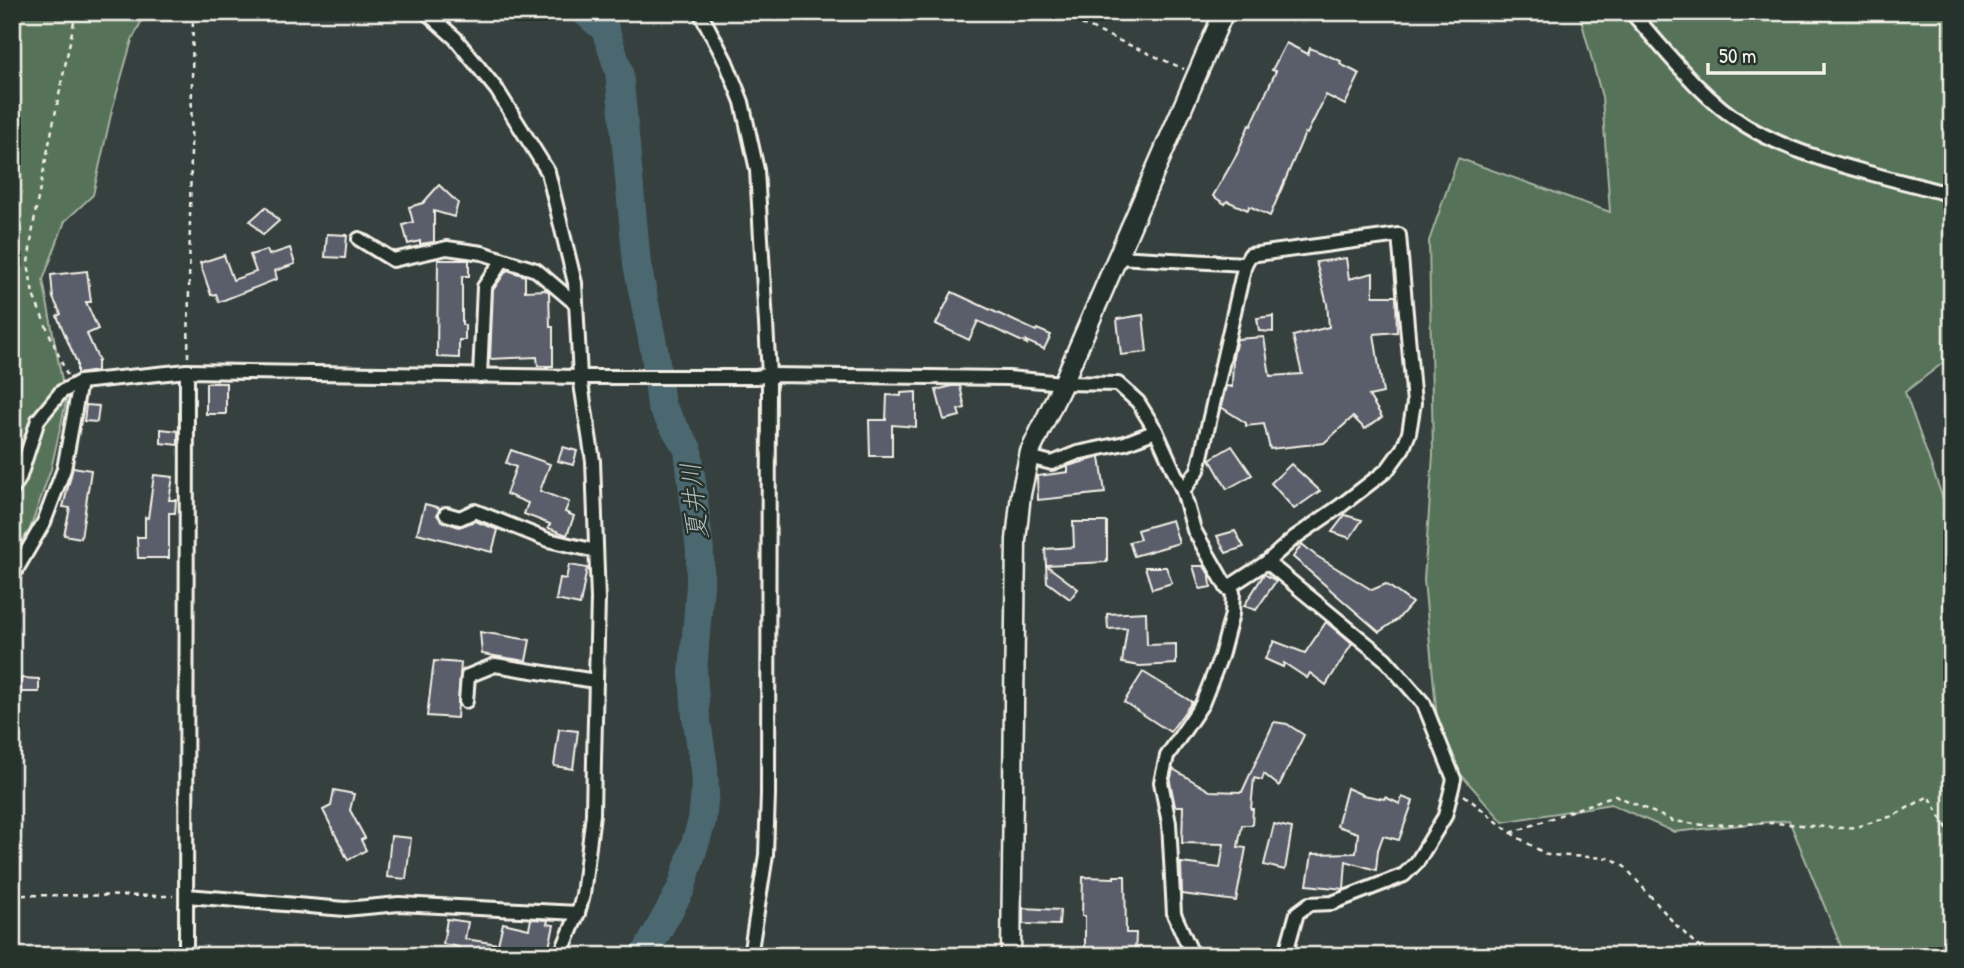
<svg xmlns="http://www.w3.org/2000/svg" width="1964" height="968" font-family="'Patrick Hand','Klee One',sans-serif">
	<rect width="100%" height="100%" fill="#36403f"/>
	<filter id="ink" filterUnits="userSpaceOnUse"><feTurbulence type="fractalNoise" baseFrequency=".0143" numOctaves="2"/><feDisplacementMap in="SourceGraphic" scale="14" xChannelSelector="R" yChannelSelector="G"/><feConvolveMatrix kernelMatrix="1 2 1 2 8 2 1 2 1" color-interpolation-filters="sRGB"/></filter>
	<g filter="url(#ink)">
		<g fill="#57735a" stroke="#a6b2a1" stroke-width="2">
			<path d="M12,12h134l-14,28 -20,70 -19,85 -28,26 -22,59 23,122 -15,67 -21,60 -18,27z"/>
			<path d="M1579,12h373v344l-47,36 47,132v432h-107l-56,-136 -115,12 -63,-28 -108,18 -63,-71 -16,-171 9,-125 -4,-214 29,-83 152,54 -8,-115z"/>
		</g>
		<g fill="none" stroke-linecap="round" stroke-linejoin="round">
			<path stroke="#4b6771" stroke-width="28" d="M585,12l20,17 14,42 18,193 18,90 6,52 27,43 12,102v34l-7,87 3,44 8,51 1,25 -3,29 -21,68 -37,67"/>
		</g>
		<g fill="#5a5d6a" stroke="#f4f1e8" stroke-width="2">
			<path d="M1286,43l22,11 2,-6 7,3 24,10 -1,3 20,10 -15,31 -19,-10 -19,39 -2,-1 -35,83 -21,-10 -1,4 -21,-9 -2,3 -12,-8 24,-42 12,-29 2,1 25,-55 -4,-1z"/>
			<path d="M439,185l19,18 -4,14 -20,-6v31l-14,2v-3l-12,3 -5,-19 10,-3 -4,-15 14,-4z"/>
			<path d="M266,207l13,14 -16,14 -13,-14z"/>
			<path d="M327,234l20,1 -2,23 -20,-1z"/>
			<path d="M290,248l5,16 -20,7 2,8 -58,23 -3,-8 -5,1 -11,-32 24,-8 9,25 23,-8 -6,-17 17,-5 2,5z"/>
			<path d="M1346,258l3,21 24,-6v23h23l1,36 -23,2 9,59 -14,3 13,21 -17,12 -12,-12 -29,26 -54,6 -6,-25 -18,2v-3l-25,-16 5,-21 6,1 1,-30 4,-18 27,-2 6,39 32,-2 -9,-38 36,-9 -2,-23 -11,-42z"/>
			<path d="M438,260h31v16h-6l-1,3v46h3v15h-6v18l-22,-1z"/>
			<path d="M507,270l18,6v15l21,-1 3,2 1,35h3v39h-15l-1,-9 -47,2 3,-69z"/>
			<path d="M87,271l4,31h-5l12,27 -11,5 12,27 -2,1v9l-20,3v-11l-20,-47 4,-2 -8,-16 -2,-23z"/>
			<path d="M952,292l84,39 1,-2 14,6 -7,14 -18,-8 1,3 -49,-23 -9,19 -33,-16z"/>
			<path d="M1143,315l4,37 -26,3 -4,-36z"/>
			<path d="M1273,316v16l-14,-1 -2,-13z"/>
			<rect x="206" y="383" width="20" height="31"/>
			<path d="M952,386h8l5,22 -7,2 2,6 -16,4 -8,-30z"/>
			<path d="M916,392v35l-24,-2v31h-22l-1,-36h17l1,-25 14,1v-3z"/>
			<path d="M86,405l13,1 -2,16 -13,-1z"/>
			<path d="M161,429l17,2v14l-17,-2z"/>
			<path d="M1232,446l20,29 -25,14 -17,-30z"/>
			<path d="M563,447l14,4 -4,14 -15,-4z"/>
			<path d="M511,450l39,14 -10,27 29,11 -4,10 9,4 -7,19 -19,-7 2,-4 -26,-10 4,-11 -22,-9 10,-27 -10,-4z"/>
			<path d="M1100,457l5,36 -67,7 -1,-24 31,-4v-6z"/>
			<path d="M1291,464l29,27 -26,18 -23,-26z"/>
			<path d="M73,467l18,3 -10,68 -17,-3 6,-27 -7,-1z"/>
			<path d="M154,475l19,2 -4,23h7l-1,13h-6v45h-31l-1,-21h8v-20l3,1z"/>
			<path d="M425,504l15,4 -3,7 7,7 15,5 16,-6 23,9 -6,22 -75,-19z"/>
			<path d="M1345,515l17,5 -12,18 -18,-6z"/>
			<path d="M1172,520l7,23 -45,13 -5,-14 11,-3 -3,-9z"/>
			<path d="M1073,522h34v40l-61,3 -1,-16 29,-2z"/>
			<path d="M1235,531l9,16 -18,6 -9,-17z"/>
			<path d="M1302,544l13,11 57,35 14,-6 26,19 -14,16 -19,13 -86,-75z"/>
			<path d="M569,565l18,3 -7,37 -24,-5 4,-22 6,1z"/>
			<path d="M1046,565l32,24 -8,10 -23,-17z"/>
			<path d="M1193,566h11l6,10 1,11 -11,2z"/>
			<path d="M1145,567h21l6,16 -20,6z"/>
			<path d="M1264,574l12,7 -20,29 -12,-4z"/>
			<path d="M1146,612l1,33 29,-1v20l-36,2 -18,-3 5,-35 -19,1 -1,-15z"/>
			<path d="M1326,622l26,22 -26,41 -16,-12 -3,5 -23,-15 -1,4 -18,-8 9,-18 31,12z"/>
			<path d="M480,632l50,8 -4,21 -44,-7z"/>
			<path d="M434,661l27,2 -4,55 -30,-2z"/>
			<path d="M1143,672l49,30 -22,30 -46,-30z"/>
			<path d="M21,678l18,1v13h-18z"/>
			<path d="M1274,722l13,2 17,11 -25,51 -15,-12 -2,6 -8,-2 -3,31h2l-1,16h-10l-4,22 8,1 -10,53 -54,-7 -1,-31 39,5 4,-24 -42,-1 1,-37h-8l-5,-24 3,-13 37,22 32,1z"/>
			<path d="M559,729l19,2 -5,38 -19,-3z"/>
			<path d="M1347,788l16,7 21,4 1,-2 15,7 2,-7 11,4 -14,39 -16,-4 -5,14 -2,20 -30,-9 -2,28 -37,-4 5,-31 44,-1 2,-20 -21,-7z"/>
			<path d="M334,790l20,4 -4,16 15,28 -4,2 5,10 -18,10 -25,-50 8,-4z"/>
			<path d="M1274,824l18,4 -7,42 -21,-5z"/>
			<path d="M391,836l20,2 -5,41 -19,-2z"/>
			<path d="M1114,876h11l1,57h10l-1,23h-12v-6l-38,-1v-33h-3l1,-39 31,1z"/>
			<path d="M1023,908l37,2 -1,15 -36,-1z"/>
			<path d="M447,919l21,3 -3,17 33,5 5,-21 26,6 2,-10 17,1 -1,4 7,1 -7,31h-58l-31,-5 1,-4 -16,-3z"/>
		</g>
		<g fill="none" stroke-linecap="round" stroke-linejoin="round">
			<g stroke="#f4f1e8" stroke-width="18">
				<g id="street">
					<path d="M426,12l29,26 42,52 51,82 27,111 5,94 13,84 5,138 -4,161 -1,54 -10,81 -5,18 -18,43"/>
					<path d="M700,12l26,50 16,40 15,68 12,205 -1,419 -2,61 -16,101"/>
					<path d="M1631,12c35,39 69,85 114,113 56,35 143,52 207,70"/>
					<path d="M359,239l34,21 54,-12 35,5 54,17 40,34"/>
					<path d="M1117,257l128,7 5,-9 149,-20 15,168 -5,30 -6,15 -16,22 -48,37 -45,31 -27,24 -40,26"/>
					<path d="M480,376l4,-89 19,-27"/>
					<path d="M1029,457l23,6 25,-10 48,-10 31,-12"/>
					<path d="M12,490l7,-11 19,-59 23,-28 19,-10 107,-11 393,6h176l13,-2 239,3 55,5 55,1 20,18 18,29 27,60 11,39 33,58 6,4 -1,22 -11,42 -19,48 -35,52 -6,26 8,41 5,91 19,42"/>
					<path d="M1183,491l15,-21 47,-206"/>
					<path d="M446,514l14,4 15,-7 73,29 48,11"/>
					<path d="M1267,562l118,97 39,45 30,75 -9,37 -28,46 -13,13 -72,28 -23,1 -12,9 -12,43"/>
					<path d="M12,577l32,-55 20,-53 16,-87"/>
					<path d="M466,701l2,-25 27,-11 100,16"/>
					<path d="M187,896l158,13 54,-5 179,9"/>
					<path d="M186,956l1,-585"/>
				</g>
			</g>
			<g stroke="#f4f1e8" stroke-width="23">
				<path id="secondary" d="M1011,956l5,-416 5,-46 9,-42 33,-69 161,-371"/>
			</g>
			<g stroke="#f4f1e8" stroke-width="2.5" stroke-dasharray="5 5" stroke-linecap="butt">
				<path d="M1054,12l130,57"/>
				<path d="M188,357l5,-345"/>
				<path d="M67,375l-34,-80 -5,-32 8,-55 40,-196"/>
				<path d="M1464,795l47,38 36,22 64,3 14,9 49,56 34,33"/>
				<path d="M1511,833l104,-38 58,26 31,4 71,-2 63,5 18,-1 37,-11 36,-20 23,41"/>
				<path d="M12,895l161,1"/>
			</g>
			<use href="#street" stroke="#26332d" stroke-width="12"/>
			<use href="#secondary" stroke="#26332d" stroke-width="18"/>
		</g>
	</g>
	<g text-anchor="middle" stroke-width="5" stroke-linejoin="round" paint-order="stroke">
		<g font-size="26" font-style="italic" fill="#b0bab8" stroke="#26332d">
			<text transform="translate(694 501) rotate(-96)" y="9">夏井川</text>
		</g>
	</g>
	<rect width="1964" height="968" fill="none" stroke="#26332d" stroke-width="42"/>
	<rect x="21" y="21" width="1922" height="926" fill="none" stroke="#f4f1e8" stroke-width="2.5" filter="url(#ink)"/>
	<path d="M1708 63v10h116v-10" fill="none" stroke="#f4f1e8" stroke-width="3.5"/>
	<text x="1719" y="63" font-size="21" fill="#f4f1e8" stroke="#26332d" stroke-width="5" paint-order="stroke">50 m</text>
</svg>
